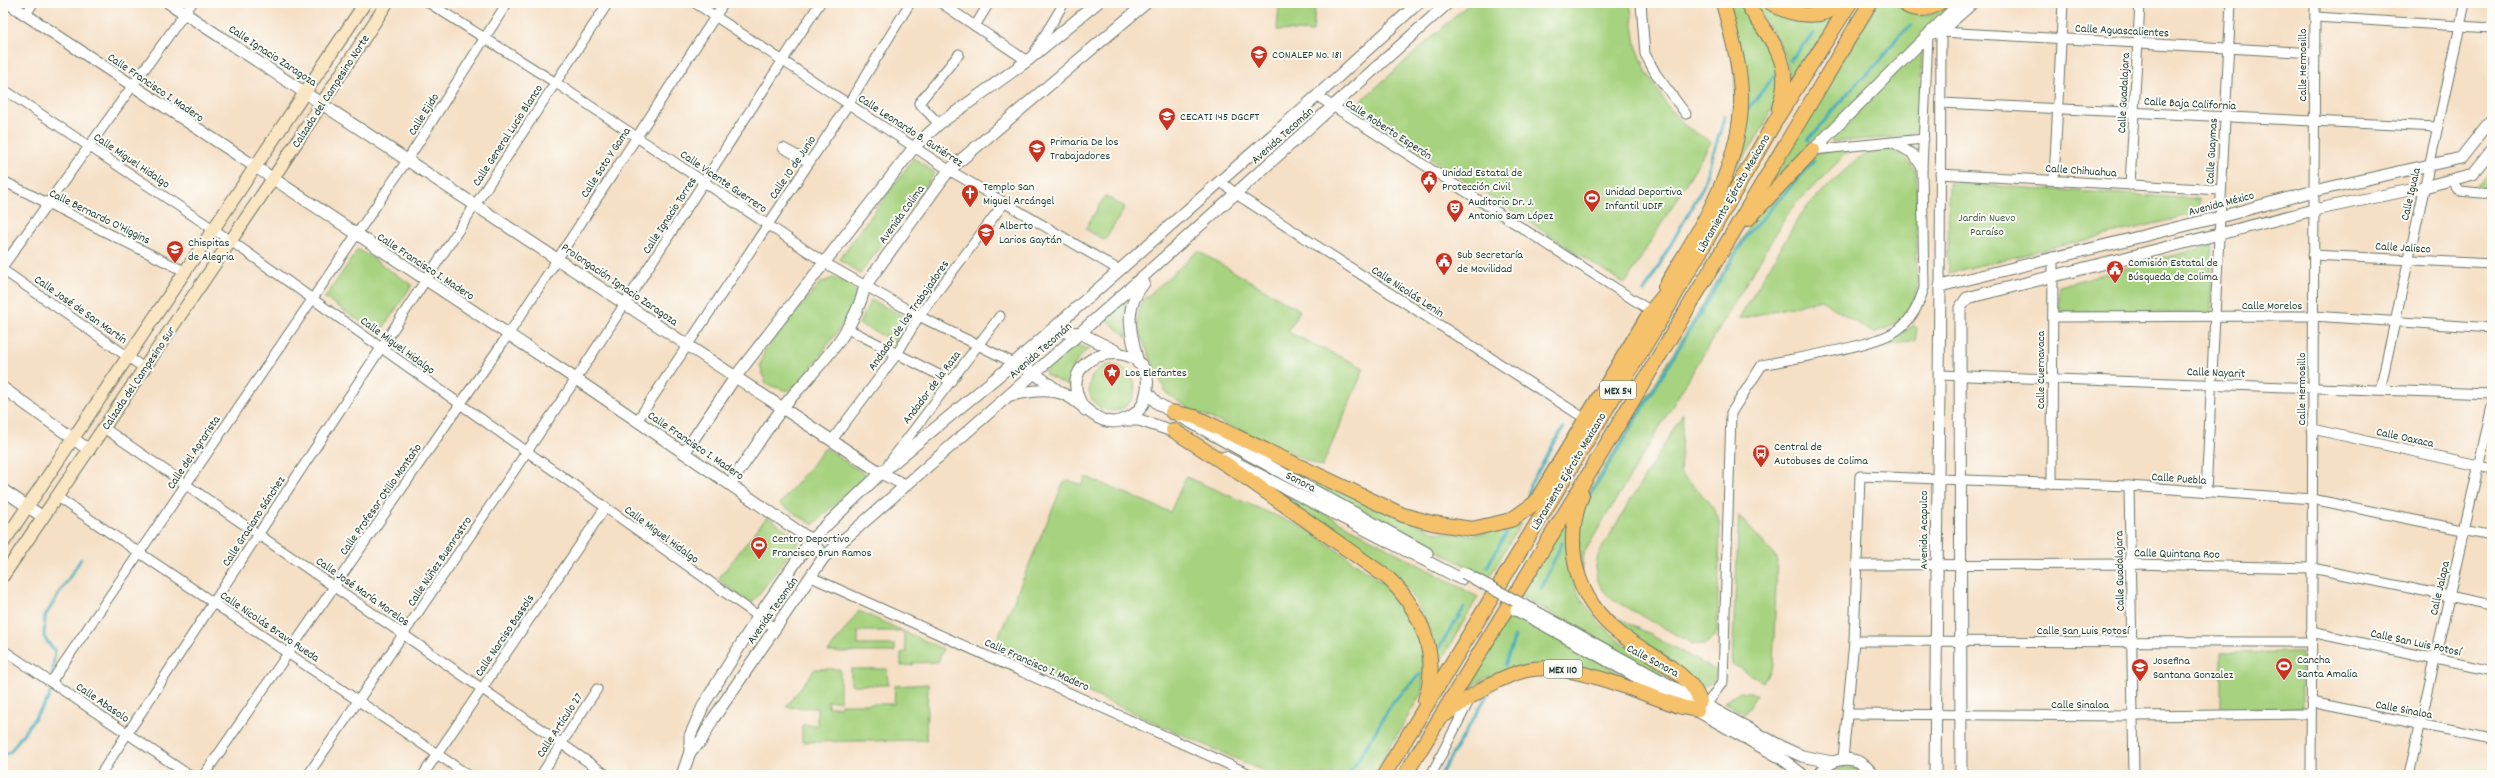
<svg xmlns="http://www.w3.org/2000/svg" width="2495" height="778" font-family="Dekko,sans-serif">
	<rect width="100%" height="100%" fill="#fdfcf7"/>
	<filter id="ink" filterUnits="userSpaceOnUse"><feTurbulence type="fractalNoise" baseFrequency=".025" numOctaves="2"/><feDisplacementMap in="SourceGraphic" scale="8" xChannelSelector="R" yChannelSelector="G"/><feConvolveMatrix kernelMatrix="1 2 1 2 8 2 1 2 1" color-interpolation-filters="sRGB"/></filter>
	<filter id="wash" filterUnits="userSpaceOnUse"><feTurbulence type="fractalNoise" baseFrequency=".012" numOctaves="4" result="noise"/><feDisplacementMap in="SourceGraphic" scale="16" xChannelSelector="R" yChannelSelector="G"/><feGaussianBlur stdDeviation="0.9" result="paint"/><feColorMatrix in="noise" values="0 0 0 0 0 0 0 0 0 0 0 0 0 0 0 0 0 1.4 0 .05"/><feComposite in="paint" operator="in"/></filter>
	<g filter="url(#wash)">
		<rect width="100%" height="100%" fill="#f5dfc5"/>
		<g fill="#a7d380" stroke="#63885a">
			<path d="M1470,3h160l6,42 11,28 22,35 16,18 26,16 -86,142 -272,-176z"/>
			<path d="M1726,3h14c9,16 22,29 31,45 25,42 -14,87 -35,122l6,-24z"/>
			<path d="M1753,3h8c21,23 50,22 77,10l-48,73c1,-33 -20,-57 -37,-83z"/>
			<path d="M1780,3h51c-19,8 -31,7 -51,0z"/>
			<path d="M1878,3h20l24,13 10,-1 17,-12h8l-194,189 21,-39z"/>
			<path d="M1279,5l36,2 -2,25 -36,-2z"/>
			<path d="M1917,51l5,2 -4,76 -11,7 -75,6v-4z"/>
			<path d="M1851,149l-61,61 -206,343 -2,21 -4,-39 7,-36 170,-281 63,-66z"/>
			<path d="M1880,149c18,1 27,8 36,23l1,115c-6,27 -17,39 -44,46l-52,-33 -82,19 60,-102 13,-16 46,-43z"/>
			<path d="M914,158l21,15 -75,101 -21,-15z"/>
			<path d="M2492,169v22l-20,-2 10,-8z"/>
			<path d="M1949,183l250,16v14l-251,60z"/>
			<path d="M1105,196l20,11 -20,33 -20,-11z"/>
			<path d="M2212,245l-1,68 -152,-1v-26z"/>
			<path d="M358,249l54,36 -33,49 -54,-36z"/>
			<path d="M1198,251l102,59 -12,22 76,36 -42,99 -132,-58 -24,-16 -26,-58 -3,-14 4,-19z"/>
			<path d="M833,278l13,3 10,10 -1,16 -54,75 -14,9 -21,-7 -6,-19 5,-15 55,-67z"/>
			<path d="M871,300l37,18 -12,24 -37,-18z"/>
			<path d="M1125,300l1,2 -2,20 3,15 -23,-19z"/>
			<path d="M1914,325l3,3 -2,13 -72,15v-2l44,-12z"/>
			<path d="M1074,344l15,5c-14,10 -18,21 -18,38l-25,-12 -1,-5z"/>
			<circle cx="1112" cy="388" r="23"/>
			<path d="M1683,413l-3,60c15,16 36,31 40,52l-3,108c-7,10 -12,12 -24,11l-80,-44c-16,-13 -21,-27 -14,-47z"/>
			<path d="M825,448l41,27 -53,50 -33,-21z"/>
			<path d="M1246,450l190,82 35,3 36,-7 14,-5 -32,55z"/>
			<path d="M1233,464l245,133 -42,72c-4,-43 -16,-68 -46,-98z"/>
			<path d="M1086,477l84,35 16,-35 123,53 87,62 20,32 8,32 -2,36 -48,83h-102l-279,-125 70,-166 5,-4 14,5z"/>
			<path d="M1739,516l38,42 -4,107 -10,17 -31,-18z"/>
			<path d="M767,517l30,20 2,4 -46,61 -4,1 -31,-24z"/>
			<path d="M1568,517c-11,92 42,116 107,163l3,4 -159,-89z"/>
			<path d="M1599,607l118,64 -4,11 -10,5 -90,-65z"/>
			<path d="M859,611l84,38 -5,13 -25,1v2l-12,1v-13l5,-1 -3,-21h-45v14h37v7h-67z"/>
			<path d="M1509,614l166,88 -97,-36 -65,2 -30,11 -22,15z"/>
			<path d="M2301,652l1,56 -81,1v-56z"/>
			<path d="M815,669h25v32h-12v6h12l1,-3h53l1,-18 33,-2 -2,56 -124,2v-17h15v-17l-31,-1z"/>
			<path d="M851,669h36l1,16h-37z"/>
			<path d="M1740,692l17,2 -12,20 -21,-12z"/>
			<path d="M1843,767l15,2 7,6h-36z"/>
		</g>
		<g fill="none" stroke-linecap="round" stroke-linejoin="round">
			<g stroke="#3dacbb" stroke-width="3">
				<path d="M1790,60l24,-27"/>
				<path d="M1747,110l28,-35"/>
				<path d="M1808,140l46,-54 24,-23 22,-29 11,-8"/>
				<path d="M1644,292l58,-103 23,-73"/>
				<path d="M1528,497l2,-12 33,-57"/>
				<path d="M1588,499l160,-265 66,-73"/>
				<path d="M1487,567l19,-34"/>
				<path d="M1541,589l21,-46"/>
				<path d="M1439,648l25,-40"/>
				<path d="M1505,665l10,-29"/>
				<path d="M52,675l3,-23 -11,-15 1,-21 36,-57"/>
				<path d="M3,755l7,-3 39,-54 2,-13"/>
				<path d="M1442,772l47,-80"/>
				<path d="M1349,775l44,-73 27,-28"/>
			</g>
		</g>
	</g>
	<g filter="url(#ink)">
		<g fill="none" stroke-linecap="round" stroke-linejoin="round">
			<g stroke="#6a7667" stroke-width="11">
				<g id="minor">
					<path d="M429,3l127,80 269,180 94,53 95,47"/>
					<path d="M695,3l254,167 170,100"/>
					<path d="M941,3l86,58"/>
					<path d="M1641,3l4,51 11,20 30,40"/>
					<path d="M26,15l7,-12"/>
					<path d="M2315,17l177,11"/>
					<path d="M975,26l14,-23"/>
					<path d="M1034,53l30,-50"/>
					<path d="M3,89l228,152 544,387"/>
					<path d="M1317,96l334,215"/>
					<path d="M1941,103l496,24"/>
					<path d="M939,124l-20,-21 40,-49"/>
					<path d="M1893,142l31,-3"/>
					<path d="M783,148l26,14"/>
					<path d="M1813,150l79,-8 21,12 9,14"/>
					<path d="M1940,174l281,16"/>
					<path d="M2054,180l9,-177"/>
					<path d="M2451,180l8,11 33,3"/>
					<path d="M3,181l183,91"/>
					<path d="M1220,181l16,13 348,224"/>
					<path d="M2130,185l10,-182"/>
					<path d="M2313,255l179,9"/>
					<path d="M3,266l189,-263"/>
					<path d="M3,270l141,98"/>
					<path d="M1940,286l1,-254 33,-29"/>
					<path d="M2053,317l260,-1 179,12"/>
					<path d="M848,329l103,52"/>
					<path d="M1939,375l553,19"/>
					<path d="M2380,390l85,-387"/>
					<path d="M637,421l212,-318 61,-100"/>
					<path d="M104,428l503,347"/>
					<path d="M2312,429l180,40"/>
					<path d="M832,440l65,-86 22,-38 85,-113"/>
					<path d="M889,463l111,-147"/>
					<path d="M2052,483l1,-226"/>
					<path d="M2129,486l5,289"/>
					<path d="M2206,492l25,-489"/>
					<path d="M57,497l411,278"/>
					<path d="M1857,565l275,-1 180,4 180,37"/>
					<path d="M811,577l441,198"/>
					<path d="M2311,632l181,39"/>
					<path d="M1854,641l457,1"/>
					<path d="M3,650l186,125"/>
					<path d="M51,682l357,-523 99,-156"/>
					<path d="M2311,702l181,37"/>
					<path d="M1703,710l20,-29 8,-268 31,-48c31,-7 114,-18 137,-36 14,-11 20,-25 25,-41l-2,-120 6,-133 13,-3 374,21"/>
					<path d="M1849,714l285,2 177,-2"/>
					<path d="M1843,759l11,-118 6,-165 269,10 183,13 180,37"/>
					<path d="M100,775l508,-772"/>
					<path d="M204,775l304,-440 216,-332"/>
					<path d="M308,775l268,-396 244,-376"/>
					<path d="M423,775l182,-267"/>
					<path d="M541,775l56,-86"/>
					<path d="M1431,775l39,-76"/>
					<path d="M2311,775l4,-772"/>
					<path d="M2409,775l83,-369"/>
				</g>
			</g>
			<g stroke="#6a7667" stroke-width="13">
				<g id="tertiary">
					<path d="M8,3l568,376 235,161 13,17"/>
					<path d="M169,3l712,470 24,12"/>
					<path d="M1813,150l147,-147"/>
					<path d="M1050,331l30,2 38,19"/>
					<path d="M1014,363l20,10 27,20"/>
					<path d="M1138,363c-7,-31 -16,-53 6,-80"/>
					<path d="M3,388l86,62"/>
					<path d="M1147,392l10,11 15,9 255,141"/>
					<path d="M1010,395c16,-3 35,-7 51,-2 24,8 37,40 67,25 8,-4 15,-11 17,-20 21,-69 -103,-52 -60,12"/>
					<path d="M1124,420h15l40,13"/>
					<path d="M684,453l52,-77 179,-230 24,-22 88,-63 70,-58"/>
					<path d="M1225,457l236,122"/>
					<path d="M730,484c18,-25 35,-53 54,-78 31,-38 70,-71 81,-120l84,-116 197,-167"/>
					<path d="M3,490l40,27"/>
					<path d="M1540,614l246,135 16,7 30,6"/>
					<path d="M1537,621l244,137 22,17"/>
					<path d="M690,752l11,-11 12,-22 111,-162 256,-224 368,-330"/>
					<path d="M682,775l8,-23v-16l14,-32 54,-87 53,-77 70,-67 133,-110 303,-267 101,-93"/>
					<path d="M1819,775c14,-21 41,-21 54,0"/>
					<path d="M1935,775l5,-489 280,-69 94,-26 147,-33 31,-39"/>
					<path d="M1961,775l-1,-467 7,-10 347,-88 110,-23 49,-13 19,-24"/>
				</g>
			</g>
			<g stroke="#6a7667" stroke-width="14">
				<g id="secondary">
					<path d="M3,543l362,-540"/>
					<path d="M3,576l269,-396 115,-177"/>
				</g>
			</g>
			<g stroke="#6a7667" stroke-width="16">
				<g id="trunk">
					<path d="M1747,3c14,25 40,50 37,80 0,9 -3,17 -5,25"/>
					<path d="M1771,3c19,13 52,18 70,0"/>
					<path d="M1903,3c9,8 25,8 36,0"/>
					<path d="M1748,219l65,-69"/>
					<path d="M1665,287c32,-52 67,-106 75,-168 5,-38 -7,-79 -17,-116"/>
					<path d="M1172,412l23,5 208,98 29,8 40,6 39,-9 24,-17 116,-192 25,-30"/>
					<path d="M1173,430l65,42 150,106c32,31 53,78 37,122"/>
					<path d="M1582,495c-20,51 -6,104 37,138 22,17 51,30 70,50 5,4 8,12 11,18"/>
					<path d="M1443,716c26,-18 53,-39 84,-46 42,-10 115,24 155,37l15,3"/>
					<path d="M1384,775l286,-471 107,-186 73,-115"/>
					<path d="M1405,775l188,-308 277,-464"/>
				</g>
			</g>
			<use href="#minor" stroke="#fff" stroke-width="9"/>
			<use href="#tertiary" stroke="#fff" stroke-width="11"/>
			<use href="#secondary" stroke="#fbe6c4" stroke-width="12"/>
			<use href="#trunk" stroke="#f5c16b" stroke-width="14"/>
			<g stroke="#6a7667" stroke-width="13" stroke-linecap="butt">
				<g id="tertiary-bridge">
					<path d="M1464,573l76,41"/>
					<path d="M1516,610l21,11"/>
				</g>
			</g>
			<use href="#tertiary-bridge" stroke="#fff" stroke-width="11"/>
		</g>
	</g>
	<defs>
		<g id="university-pin" transform="scale(0.9)"><path d="M0 17L-7.5 6A9.5 9.5 0 1 1 7.5 6Z" fill="#c8321e" stroke="#fdfcf7"/><path d="M0-5L7-2L0 1L-7-2ZM-4 1L0 2.5L4 1V4Q0 6-4 4Z" fill="#fff"/></g>
		<g id="school-pin" transform="scale(0.9)"><path d="M0 17L-7.5 6A9.5 9.5 0 1 1 7.5 6Z" fill="#c8321e" stroke="#fdfcf7"/><path d="M0-5L7-2L0 1L-7-2ZM-4 1L0 2.5L4 1V4Q0 6-4 4Z" fill="#fff"/></g>
		<g id="civic-pin" transform="scale(0.9)"><path d="M0 17L-7.5 6A9.5 9.5 0 1 1 7.5 6Z" fill="#c8321e" stroke="#fdfcf7"/><path d="M-.6-6.5H3V-4.5H.6V-3L4-1V1h2V6H-6V1h2V-1L-.6-3ZM-1.2 2.5V6h2.4V2.5Z" fill="#fff"/></g>
		<g id="church-pin" transform="scale(0.9)"><path d="M0 17L-7.5 6A9.5 9.5 0 1 1 7.5 6Z" fill="#c8321e" stroke="#fdfcf7"/><path d="M-1.2-6h2.4v3.5h3.3v2.4h-3.3V6h-2.4V-.1h-3.3v-2.4h3.3Z" fill="#fff"/></g>
		<g id="stadium-pin" transform="scale(0.9)"><path d="M0 17L-7.5 6A9.5 9.5 0 1 1 7.5 6Z" fill="#c8321e" stroke="#fdfcf7"/><path d="M0-5a6.5 5 0 1 0 0 10a6.5 5 0 1 0 0-10ZM-3.5-1.8h7v3.6h-7Z" fill="#fff"/></g>
		<g id="theatre-pin" transform="scale(0.9)"><path d="M0 17L-7.5 6A9.5 9.5 0 1 1 7.5 6Z" fill="#c8321e" stroke="#fdfcf7"/><path d="M-5-5.5Q0-4 5-5.5V0Q5 5 0 6Q-5 5-5 0ZM-3.3-2.5H-1v1.5H-3.3ZM1-2.5H3.3v1.5H1ZM-2.8 1Q0 5.5 2.8 1Z" fill="#fff"/></g>
		<g id="sight-pin" transform="scale(0.9)"><path d="M0 17L-7.5 6A9.5 9.5 0 1 1 7.5 6Z" fill="#c8321e" stroke="#fdfcf7"/><path d="M0-6L1.8-2.2L6-1.7L2.9 1.2L3.7 5.4L0 3.3L-3.7 5.4L-2.9 1.2L-6-1.7L-1.8-2.2Z" fill="#fff"/></g>
		<g id="bus-pin" transform="scale(0.9)"><path d="M0 17L-7.5 6A9.5 9.5 0 1 1 7.5 6Z" fill="#c8321e" stroke="#fdfcf7"/><path d="M-5-6H5V4H4V6H2V4H-2V6H-4V4H-5ZM-3.5-4V0h7V-4ZM-3.5 1.2v1.5H-2V1.2ZM2 1.2v1.5H3.5V1.2Z" fill="#fff"/></g>
	</defs>
	<g fill-rule="evenodd">
		<use href="#university-pin" x="1259" y="54"/>
		<use href="#university-pin" x="1167" y="116"/>
		<use href="#school-pin" x="1037" y="148"/>
		<use href="#civic-pin" x="1429" y="179"/>
		<use href="#church-pin" x="970" y="193"/>
		<use href="#stadium-pin" x="1592" y="198"/>
		<use href="#theatre-pin" x="1455" y="208"/>
		<use href="#school-pin" x="986" y="232"/>
		<use href="#school-pin" x="175" y="249"/>
		<use href="#civic-pin" x="1444" y="261"/>
		<use href="#civic-pin" x="2115" y="269"/>
		<use href="#sight-pin" x="1112" y="372"/>
		<use href="#bus-pin" x="1761" y="453"/>
		<use href="#stadium-pin" x="759" y="545"/>
		<use href="#stadium-pin" x="2284" y="666"/>
		<use href="#school-pin" x="2140" y="667"/>
	</g>
	<g text-anchor="middle" stroke-width="4" stroke-linejoin="round" paint-order="stroke">
		<g fill="#fdfcf7" stroke="#62766e" stroke-width="1">
			<rect x="1600" y="381" width="36" height="18" rx="3"/>
			<rect x="1544" y="660" width="38" height="18" rx="3"/>
		</g>
		<g font-size="11" font-weight="bold" fill="#1f3d34">
			<text x="1618" y="394">MEX 54</text>
			<text x="1563" y="673">MEX 110</text>
		</g>
		<g font-size="12" fill="#1f3d34" stroke="#fdfcf7">
			<text transform="translate(2122 30) rotate(3)" y="4">Calle Aguascalientes</text>
			<text transform="translate(273 55) rotate(33)" y="4">Calle Ignacio Zaragoza</text>
			<text transform="translate(2302 65) rotate(-90)" y="4">Calle Hermosillo</text>
			<text transform="translate(156 87) rotate(34)" y="4">Calle Francisco I. Madero</text>
			<text transform="translate(330 91) rotate(-57)" y="4">Calzada del Campesino Norte</text>
			<text transform="translate(2123 93) rotate(-87)" y="4">Calle Guadalajara</text>
			<text transform="translate(2190 103) rotate(3)" y="4">Calle Baja California</text>
			<text transform="translate(423 114) rotate(-58)" y="4">Calle Ejido</text>
			<text transform="translate(1389 129) rotate(33)" y="4">Calle Roberto Esperón</text>
			<text transform="translate(911 130) rotate(33)" y="4">Calle Leonardo B. Gutiérrez</text>
			<text transform="translate(507 135) rotate(-57)" y="4">Calle General Lucio Blanco</text>
			<text transform="translate(1282 135) rotate(-42)" y="4">Avenida Tecomán</text>
			<text transform="translate(2211 151) rotate(-87)" y="4">Calle Guaymas</text>
			<text transform="translate(132 160) rotate(34)" y="4">Calle Miguel Hidalgo</text>
			<text transform="translate(605 162) rotate(-57)" y="4">Calle Soto Y Gama</text>
			<text transform="translate(792 167) rotate(-56)" y="4">Calle 10 de Junio</text>
			<text transform="translate(2081 170) rotate(4)" y="4">Calle Chihuahua</text>
			<text transform="translate(724 181) rotate(34)" y="4">Calle Vicente Guerrero</text>
			<text transform="translate(1733 193) rotate(-60)" y="4">Libramiento Ejército Mexicano</text>
			<text transform="translate(2410 194) rotate(-77)" y="4">Calle Iguala</text>
			<text transform="translate(2221 203) rotate(-15)" y="4">Avenida México</text>
			<text transform="translate(901 214) rotate(-54)" y="4">Avenida Colima</text>
			<text transform="translate(669 215) rotate(-57)" y="4">Calle Ignacio Torres</text>
			<text transform="translate(100 216) rotate(26)" y="4">Calle Bernardo O'Higgins</text>
			<text transform="translate(2403 247) rotate(3)" y="4">Calle Jalisco</text>
			<text transform="translate(426 266) rotate(33)" y="4">Calle Francisco I. Madero</text>
			<text transform="translate(620 284) rotate(34)" y="4">Prolongación Ignacio Zaragoza</text>
			<text transform="translate(1408 291) rotate(33)" y="4">Calle Nicolás Lenin</text>
			<text x="2272" y="309">Calle Morelos</text>
			<text transform="translate(81 309) rotate(35)" y="4">Calle José de San Martín</text>
			<text transform="translate(908 315) rotate(-55)" y="4">Andador de los Trabajadores</text>
			<text transform="translate(398 345) rotate(36)" y="4">Calle Miguel Hidalgo</text>
			<text transform="translate(1040 350) rotate(-41)" y="4">Avenida Tecomán</text>
			<text transform="translate(2040 370) rotate(-90)" y="4">Calle Cuernavaca</text>
			<text transform="translate(2216 372) rotate(2)" y="4">Calle Nayarit</text>
			<text transform="translate(138 378) rotate(-56)" y="4">Calzada del Campesino Sur</text>
			<text transform="translate(931 387) rotate(-53)" y="4">Andador de la Raza</text>
			<text transform="translate(2301 389) rotate(-90)" y="4">Calle Hermosillo</text>
			<text transform="translate(2405 437) rotate(12)" y="4">Calle Oaxaca</text>
			<text transform="translate(696 445) rotate(34)" y="4">Calle Francisco I. Madero</text>
			<text transform="translate(193 452) rotate(-56)" y="4">Calle del Agrarista</text>
			<text transform="translate(1568 471) rotate(-59)" y="4">Libramiento Ejército Mexicano</text>
			<text transform="translate(2179 478) rotate(4)" y="4">Calle Puebla</text>
			<text transform="translate(1301 481) rotate(27)" y="4">Sonora</text>
			<text transform="translate(380 499) rotate(-55)" y="4">Calle Profesor Otilio Montaño</text>
			<text transform="translate(253 521) rotate(-57)" y="4">Calle Graciano Sánchez</text>
			<text transform="translate(1923 530) rotate(-90)" y="4">Avenida Acapulco</text>
			<text transform="translate(662 534) rotate(36)" y="4">Calle Miguel Hidalgo</text>
			<text transform="translate(2177 553) rotate(1)" y="4">Calle Quintana Roo</text>
			<text transform="translate(439 561) rotate(-56)" y="4">Calle Núñez Buenrostro</text>
			<text transform="translate(2119 571) rotate(-91)" y="4">Calle Guadalajara</text>
			<text transform="translate(2439 588) rotate(-77)" y="4">Calle Jalapa</text>
			<text transform="translate(363 591) rotate(35)" y="4">Calle José María Morelos</text>
			<text transform="translate(772 610) rotate(-55)" y="4">Avenida Tecomán</text>
			<text transform="translate(270 626) rotate(34)" y="4">Calle Nicolás Bravo Rueda</text>
			<text x="2083" y="634">Calle San Luis Potosí</text>
			<text transform="translate(504 635) rotate(-56)" y="4">Calle Narciso Bassols</text>
			<text transform="translate(2416 642) rotate(12)" y="4">Calle San Luis Potosí</text>
			<text transform="translate(1653 660) rotate(28)" y="4">Calle Sonora</text>
			<text transform="translate(1037 664) rotate(24)" y="4">Calle Francisco I. Madero</text>
			<text transform="translate(103 702) rotate(34)" y="4">Calle Abasolo</text>
			<text x="2080" y="708">Calle Sinaloa</text>
			<text transform="translate(2404 709) rotate(11)" y="4">Calle Sinaloa</text>
			<text transform="translate(559 725) rotate(-57)" y="4">Calle Artículo 27</text>
		</g>
		<g font-size="12" fill="#1f3d34" stroke="#fdfcf7" text-anchor="start">
			<text x="1272" y="58">CONALEP No. 181</text>
			<text x="1180" y="120">CECATI 145 DGCFT</text>
			<text x="1050" y="145">Primaria De los<tspan x="1050" dy="14">Trabajadores</tspan></text>
			<text x="1442" y="176">Unidad Estatal de<tspan x="1442" dy="14">Protección Civil</tspan></text>
			<text x="983" y="190">Templo San<tspan x="983" dy="14">Miguel Arcángel</tspan></text>
			<text x="1605" y="195">Unidad Deportiva<tspan x="1605" dy="14">Infantil UDIF</tspan></text>
			<text x="1468" y="205">Auditorio Dr. J.<tspan x="1468" dy="14">Antonio Sam López</tspan></text>
			<text x="999" y="229">Alberto<tspan x="999" dy="14">Larios Gaytán</tspan></text>
			<text x="188" y="246">Chispitas<tspan x="188" dy="14">de Alegria</tspan></text>
			<text x="1457" y="258">Sub Secretaría<tspan x="1457" dy="14">de Movilidad</tspan></text>
			<text x="2128" y="266">Comisión Estatal de<tspan x="2128" dy="14">Búsqueda de Colima</tspan></text>
			<text x="1125" y="376">Los Elefantes</text>
			<text x="1774" y="450">Central de<tspan x="1774" dy="14">Autobuses de Colima</tspan></text>
			<text x="772" y="542">Centro Deportivo<tspan x="772" dy="14">Francisco Brun Ramos</tspan></text>
			<text x="2297" y="663">Cancha<tspan x="2297" dy="14">Santa Amalia</tspan></text>
			<text x="2153" y="664">Josefina<tspan x="2153" dy="14">Santana Gonzalez</tspan></text>
		</g>
		<g font-size="12" fill="#416247" stroke="#fdfcf7">
			<text x="1987" y="221">Jardin Nuevo<tspan x="1987" dy="14">Paraíso</tspan></text>
		</g>
	</g>
	<rect width="2495" height="778" fill="none" stroke="#fdfcf7" stroke-width="16"/>
</svg>
